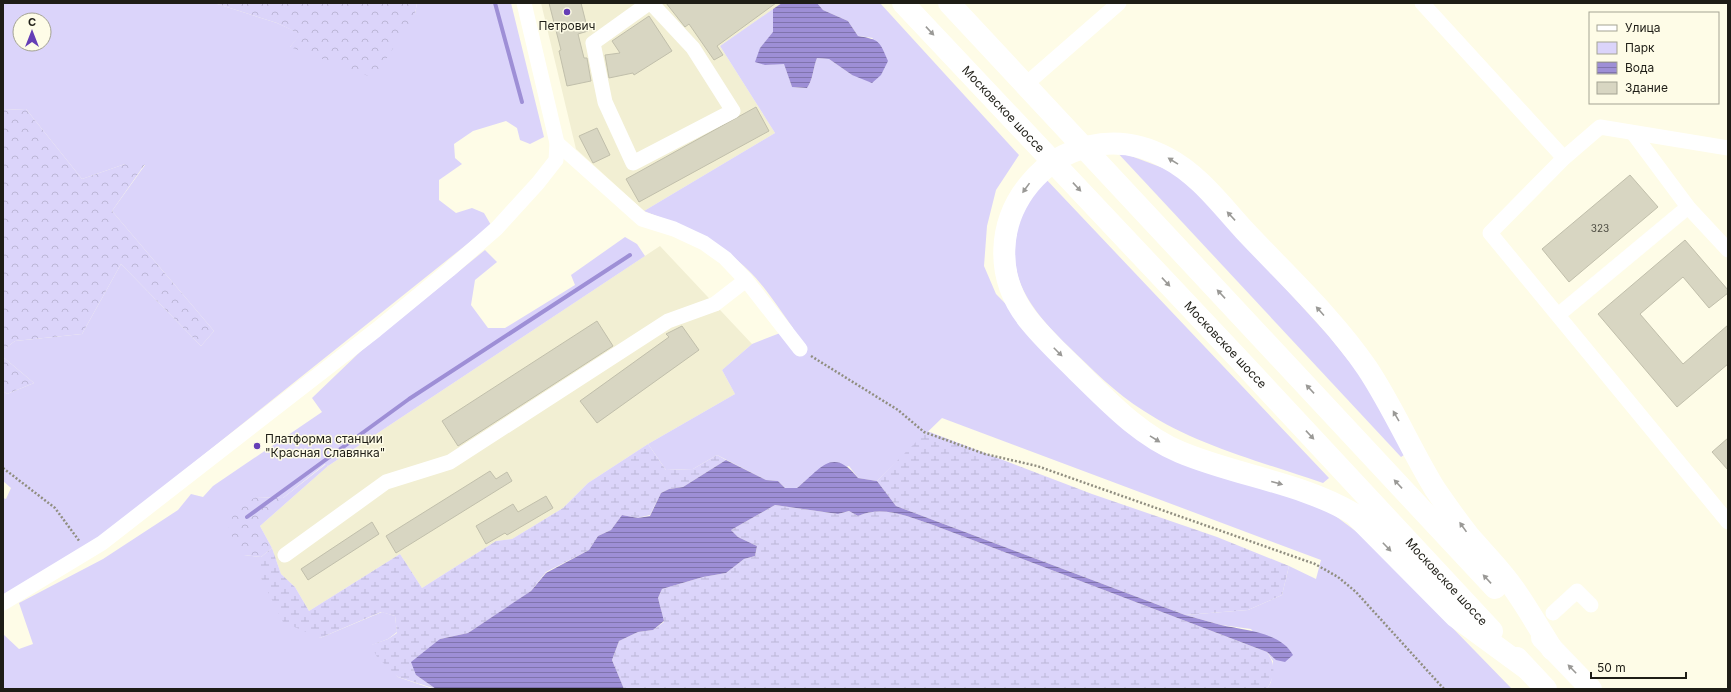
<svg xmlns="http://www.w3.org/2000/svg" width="1731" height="692" font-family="Inter,sans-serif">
	<defs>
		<pattern id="forest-crowns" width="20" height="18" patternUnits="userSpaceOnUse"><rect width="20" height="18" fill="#dbd4fa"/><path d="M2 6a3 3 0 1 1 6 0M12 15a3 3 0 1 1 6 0" fill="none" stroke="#bcb6d6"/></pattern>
		<pattern id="wetland-marsh" width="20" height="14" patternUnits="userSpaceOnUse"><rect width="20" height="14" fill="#dbd4fa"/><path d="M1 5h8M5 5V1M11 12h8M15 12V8" fill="none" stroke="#bcb6d6"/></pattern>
		<pattern id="water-rules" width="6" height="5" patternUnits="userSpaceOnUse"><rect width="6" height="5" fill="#9e8fd6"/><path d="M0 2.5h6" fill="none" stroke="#8074ad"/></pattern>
	</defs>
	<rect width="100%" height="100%" fill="#fefce7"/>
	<g fill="#f2efd3">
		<path d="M541,3h241l-62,43 55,87 -131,78 -68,-62z"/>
		<path d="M660,246l92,98 -30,26 13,24 -87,50 -60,39 -25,25 -51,31 -16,2 -74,47 -22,-34 -91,57 -14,-24 -14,-13 -9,-26 -12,-22 68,-60z"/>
	</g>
	<g fill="#dbd4fa" fill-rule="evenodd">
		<path d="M3,3h211l63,20 24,11 -11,13 125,-33 2,-11h94l33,134 -14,7 -10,-4 -3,-12 -11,-7 -33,10 -19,13 1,14 7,6 -23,16v20l17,13 16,-5 12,5 7,12 -394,315 -94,55v-97l3,1 5,-11 -8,-7v-90l4,3 27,-11 -31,-26v-7l12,-9 67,-7 39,-70 80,82 13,-15 -102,-120 33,-46 -20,-1 -43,15 -56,-70 -23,1zM20,20h24v24h-24z"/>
		<path d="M817,3h63l139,152 -23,35 -9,36 -3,40 12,28 129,132 193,77 47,35 147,151h-245l4,-7 2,-21 -6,-9 9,8 -25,-31 -30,-4 -36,-10 63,-5 34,-15 7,-29 27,13 5,-19 -379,-142 -65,63 -19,-3 -9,-12 -44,15 -8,7h-12l-7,-7 -12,-1 -49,-25 -24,14 -27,1 -18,-26 87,-50 -13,-24 30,-26 41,-16c-13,-18 -29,-43 -45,-58 -29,-29 -67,-45 -104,-59l131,-78 -55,-87 53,-37v24l-13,15 5,17 19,-2 8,24 15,1c6,-8 6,-20 10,-30l12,1 23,16 21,-37 -15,-2 -10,-15 -25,-11z"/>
		<path d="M1115,150l56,21 32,27 125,137 48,60 31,58 -6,4z"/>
		<path d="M1044,177l285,301 -6,5c-60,-21 -126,-37 -179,-72 -29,-18 -52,-42 -76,-65 -27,-27 -51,-52 -54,-91 -3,-29 17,-55 30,-78z"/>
		<path d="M625,237l12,7 8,12 -317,210 -3,-2 -42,34 -27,-1 -12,58 17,2v21l59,60 62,-26 13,4 2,16 -9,7 -16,6 26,32 35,12h-430v-55l16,15 14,-5 -14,-41 84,-44 75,-49 13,-16 12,3 10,-11 109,-74 -10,-14 49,-47 124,-101 12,12 -22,18 -4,25 17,23h17l70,-43 -4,-10z"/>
	</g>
	<g fill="url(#forest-crowns)">
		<path d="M214,3h203l-2,11 -41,64 -84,-31 10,-13 -23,-11z"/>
		<path d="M26,109l56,70 43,-15h20l-33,47 102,120 -13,15 -80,-82 -39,70 -67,7 -12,9v-240z"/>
		<path d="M3,357l31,26 -27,11 -4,-3z"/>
		<path d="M326,464l2,2 -68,60 12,22 -11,9 -17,-2 -16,-25 7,-21 21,-12 27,1z"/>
	</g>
	<g fill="url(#wetland-marsh)">
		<path d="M927,431l165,63 125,43 72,29 -7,29 -34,15 -63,5 -289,-109 -19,-25z"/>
		<path d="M648,444l18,26 27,-1 24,-14 9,5 -43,27 -14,2 -8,4 -11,22 -12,3 -16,-3 -11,15 -13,6 -9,14 -43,22 -15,19 -19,13 -44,29 -28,6 -24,36 20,14 -38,-12 -21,-20 -6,-12 17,-6 9,-6 -2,-17 -14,-4 -61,26 -37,-16 -22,-44v-21l11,-9 9,26 14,13 14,24 91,-57 22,34 74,-47 16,-2 51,-31 25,-25z"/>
		<path d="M775,505l63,9 11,-3 9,5c25,-11 51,1 75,9l334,127c9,13 8,24 0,37h-643l-12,-29 7,-19 19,-9 15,-2 11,-8 -6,-24 4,-9 41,-12 23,-4 18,-14 11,-3 2,-10 -19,-9 -7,-7z"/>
	</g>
	<g fill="url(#water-rules)">
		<path d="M782,3h35l6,7 25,11 10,15c22,4 21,4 30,25l-7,14 -9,8 -20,-8 -23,-16 -12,-1c-4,10 -4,22 -10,30l-15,-1 -8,-23 -19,1 -10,-3 5,-14 13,-16v-23z"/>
		<path d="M726,460l40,20 12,1 7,7h12c24,-19 35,-42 61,-10l19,3 19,25 289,109c12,3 24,7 36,10 22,5 60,7 72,30l-8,7 -9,-2 -9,-8 -334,-127c-24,-8 -50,-20 -75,-9l-9,-5 -11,3 -63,-9 -44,25 7,7 19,9 -2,10 -11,3 -18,14 -23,4 -41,12 -4,9 6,23 -11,9 -15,2 -19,9 -7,19 12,29h-188l-20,-14 -5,-13 29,-23 28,-6 63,-42 15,-18 43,-23 9,-14 13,-6 11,-15 16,3 12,-2 11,-23 8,-4 14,-2z"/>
	</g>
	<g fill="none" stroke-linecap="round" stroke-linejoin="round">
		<g stroke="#9e8fd6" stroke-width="4">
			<path d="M495,3l27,99"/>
			<path d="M247,517l162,-118 221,-144"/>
		</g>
	</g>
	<g fill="#d8d6c2" stroke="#c1bfab">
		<path d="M549,3h32l7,28 -10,3 6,24h3l4,23 -24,5 -8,-35 2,-1z"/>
		<path d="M666,3h110l-59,43 6,9 -9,5 -25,-36 -4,3z"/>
		<path d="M649,16l23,35 -38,24 -1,-2 -24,5 -4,-23 15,-2 -8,-12z"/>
		<path d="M756,107l13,24 -130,71 -13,-23z"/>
		<path d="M597,128l13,27 -17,8 -14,-27z"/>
		<path d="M1630,175l28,32 -89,75 -27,-33z"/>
		<path d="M1685,240l43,50v3l-19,15 -26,-31 -43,37 43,50 45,-39v39l-51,43 -79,-93z"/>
		<path d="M597,321l16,25 -155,100 -16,-25z"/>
		<path d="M682,326l17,24 -102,73 -17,-22 89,-64 -3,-3z"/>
		<path d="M1728,438v32l-16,-18z"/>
		<path d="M490,471l6,8 11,-7 5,9 -116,72 -10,-17z"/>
		<path d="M546,496l7,12 -46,27 -2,-2 -19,11 -10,-18 37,-22 5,8z"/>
		<path d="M372,522l7,12 -71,46 -7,-11z"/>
	</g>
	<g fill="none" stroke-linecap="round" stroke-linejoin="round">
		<g stroke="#908e80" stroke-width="2.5" stroke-dasharray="2 2" stroke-linecap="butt">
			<path d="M811,356l87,54 26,22 61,22 52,12 278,98 23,13 18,15 88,97"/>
			<path d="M3,468l52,40 25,34"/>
		</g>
		<g stroke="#fff" stroke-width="15">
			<path d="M649,3l-56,40 12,59 28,61 100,-52 -40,-63 -42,-45"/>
			<path d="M1422,3l142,155"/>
			<path d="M1025,85l94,-82"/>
			<path d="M1633,133l55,74 40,43"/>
			<path d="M557,143l85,76 32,10 30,14 21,15 21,22 54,69"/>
			<path d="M1728,148l-128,-21 -36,31 -74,75 238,289"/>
			<path d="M1558,315l130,-108"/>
			<path d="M285,555l101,-73 64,-20 218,-141 47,-17 31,-24"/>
			<path d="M3,603l99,-60 274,-213 73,-60 48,-42 41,-45 18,-23 1,-17 -33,-140"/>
			<path d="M1553,613l24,-22 14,14"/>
		</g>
		<g stroke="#fff" stroke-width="22">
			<path id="s1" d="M903,3l332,352 257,276"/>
			<path d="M949,3l546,585"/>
			<path d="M1542,638l49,51"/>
			<path d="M1517,658l29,31"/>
			<path d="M1527,669l-71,-52 -102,-103c-54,-32 -117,-38 -174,-62 -41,-17 -72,-51 -103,-81 -16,-16 -32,-31 -46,-48 -78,-93 29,-223 136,-165 31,16 54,47 77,72 41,44 89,88 123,138 26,39 44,82 68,121 11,16 23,33 35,48 13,15 27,29 39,45 16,21 29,45 43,67"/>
		</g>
	</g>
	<defs><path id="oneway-solid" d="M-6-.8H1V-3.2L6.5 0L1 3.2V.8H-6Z"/></defs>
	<g fill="#9a9996">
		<use href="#oneway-solid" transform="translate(930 31) rotate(47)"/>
		<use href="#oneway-solid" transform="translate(1173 161) rotate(-148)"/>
		<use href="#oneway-solid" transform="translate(1077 187) rotate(47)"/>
		<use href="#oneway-solid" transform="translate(1026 188) rotate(126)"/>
		<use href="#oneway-solid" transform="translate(1231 216) rotate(-133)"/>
		<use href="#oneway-solid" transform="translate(1166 282) rotate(47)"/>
		<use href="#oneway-solid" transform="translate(1221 294) rotate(-133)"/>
		<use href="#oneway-solid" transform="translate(1320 311) rotate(-132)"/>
		<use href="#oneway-solid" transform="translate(1058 352) rotate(45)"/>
		<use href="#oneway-solid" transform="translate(1310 389) rotate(-133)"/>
		<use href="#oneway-solid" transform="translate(1396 416) rotate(-120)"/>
		<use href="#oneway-solid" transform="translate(1310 435) rotate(47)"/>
		<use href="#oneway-solid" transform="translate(1155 439) rotate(32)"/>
		<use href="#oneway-solid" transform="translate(1277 483) rotate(15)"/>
		<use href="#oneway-solid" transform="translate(1398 484) rotate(-133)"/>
		<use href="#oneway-solid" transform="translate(1463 527) rotate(-125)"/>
		<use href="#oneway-solid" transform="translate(1387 547) rotate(46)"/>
		<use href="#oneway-solid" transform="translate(1487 579) rotate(-133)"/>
		<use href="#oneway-solid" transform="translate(1572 669) rotate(-134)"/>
	</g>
	<g fill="#653eb6" stroke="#fefce7" stroke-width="1.5">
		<circle cx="567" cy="12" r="4"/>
		<circle cx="257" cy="446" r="4"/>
	</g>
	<g text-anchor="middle" stroke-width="3" stroke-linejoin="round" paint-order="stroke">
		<g font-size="10" fill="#4c4b41">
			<text x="1600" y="232">323</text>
		</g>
		<g font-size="12" fill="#1e1d16" stroke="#fefce7">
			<text x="567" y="30">Петрович</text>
			<text x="265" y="443" text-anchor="start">Платформа станции<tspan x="265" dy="14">"Красная Славянка"</tspan></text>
		</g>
		<g font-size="12" fill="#1e1d16" stroke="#fefce7">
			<text dy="4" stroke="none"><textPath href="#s1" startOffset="146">Московское шоссе</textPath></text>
			<text dy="4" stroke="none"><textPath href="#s1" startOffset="470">Московское шоссе</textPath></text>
			<text dy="4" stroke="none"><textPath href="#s1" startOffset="794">Московское шоссе</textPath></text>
		</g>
	</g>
	<rect width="1731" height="692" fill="none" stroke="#1e1d16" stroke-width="8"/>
	<rect x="1589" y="12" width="130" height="92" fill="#fefce7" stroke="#a4a393"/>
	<rect x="1597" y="25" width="20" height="6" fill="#ffffff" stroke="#a4a393"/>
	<text x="1625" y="32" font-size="12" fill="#1e1d16">Улица</text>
	<rect x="1597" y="42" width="20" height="12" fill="#dbd4fa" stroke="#a4a393"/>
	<text x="1625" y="52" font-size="12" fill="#1e1d16">Парк</text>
	<rect x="1597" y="62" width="20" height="12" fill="url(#water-rules)" stroke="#a4a393"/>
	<text x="1625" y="72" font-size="12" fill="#1e1d16">Вода</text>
	<rect x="1597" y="82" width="20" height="12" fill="#d8d6c2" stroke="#a4a393"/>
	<text x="1625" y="92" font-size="12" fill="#1e1d16">Здание</text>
	<g transform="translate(32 32)"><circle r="19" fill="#fefce7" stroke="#a4a393"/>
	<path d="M0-3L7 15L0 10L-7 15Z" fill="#653eb6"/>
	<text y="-6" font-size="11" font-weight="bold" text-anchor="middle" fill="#1e1d16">С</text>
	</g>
	<path d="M1591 672v6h95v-6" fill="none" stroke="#1e1d16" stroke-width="2"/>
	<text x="1597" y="672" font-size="12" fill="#1e1d16" stroke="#fefce7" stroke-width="3" paint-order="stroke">50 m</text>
</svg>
